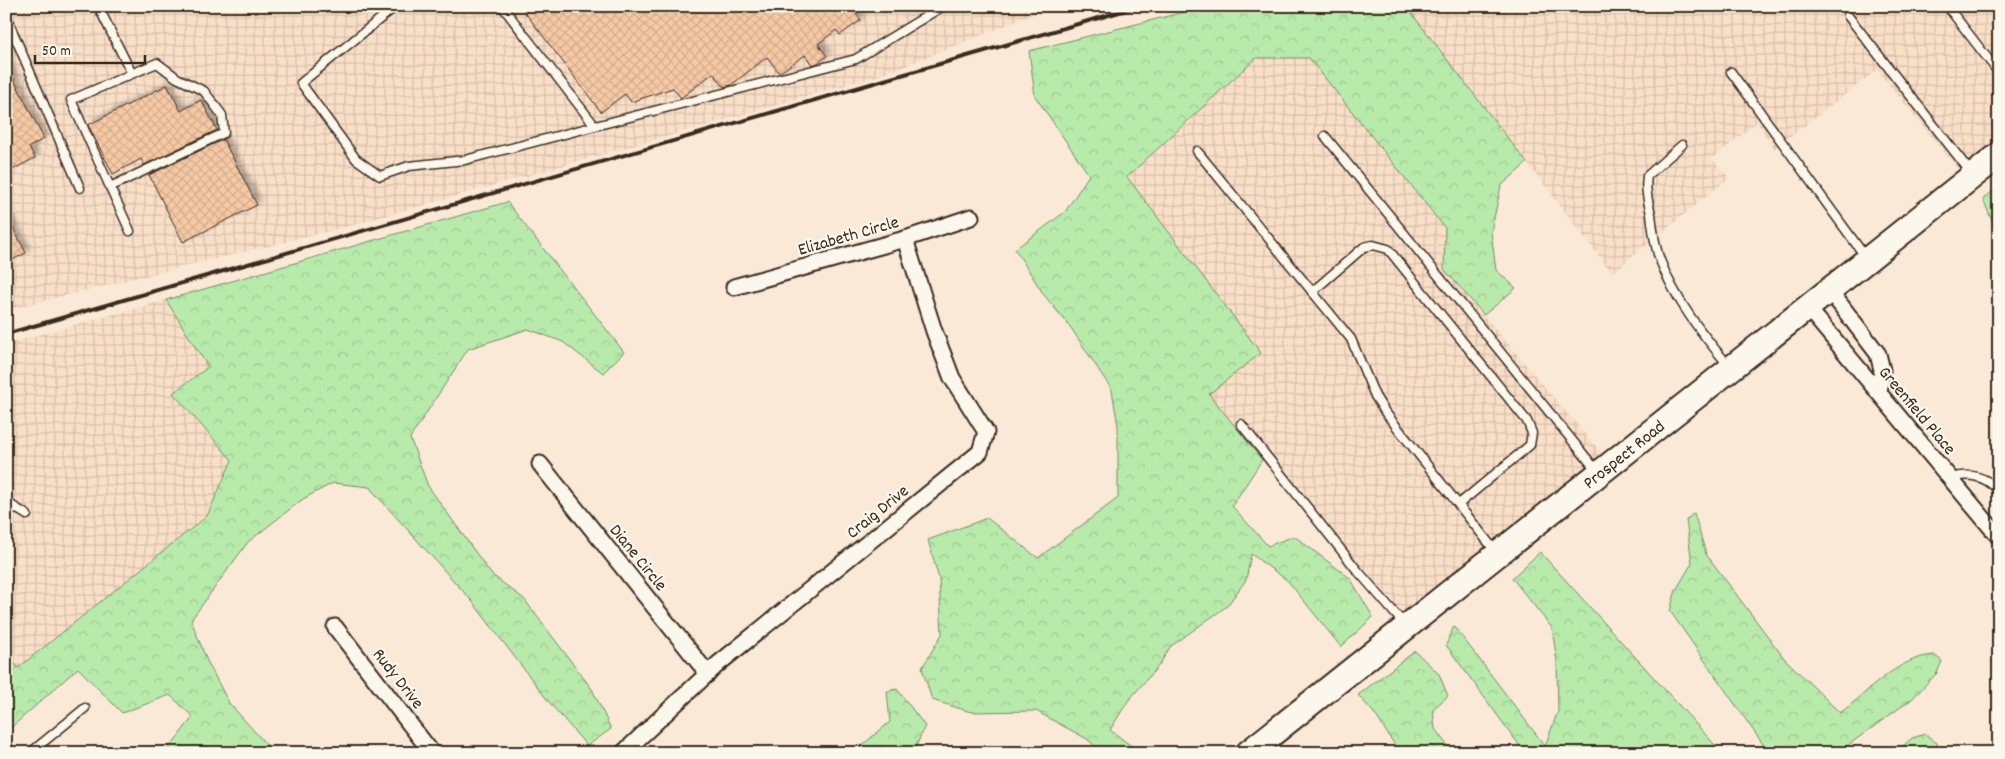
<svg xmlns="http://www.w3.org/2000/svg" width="2005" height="759" font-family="Dekko,sans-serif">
	<defs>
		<pattern id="industrial-grid" width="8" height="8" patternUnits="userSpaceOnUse" patternTransform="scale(1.25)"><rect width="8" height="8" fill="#f9dfc8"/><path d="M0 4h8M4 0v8" fill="none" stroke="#d6c0ab"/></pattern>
		<pattern id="forest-crowns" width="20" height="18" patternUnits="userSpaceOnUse" patternTransform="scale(1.25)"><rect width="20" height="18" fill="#b7eaab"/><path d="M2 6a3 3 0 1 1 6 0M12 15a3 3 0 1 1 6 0" fill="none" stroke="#9ec993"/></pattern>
		<pattern id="building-cross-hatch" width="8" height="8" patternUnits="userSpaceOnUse" patternTransform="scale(1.25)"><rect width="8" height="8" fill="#f6c9a5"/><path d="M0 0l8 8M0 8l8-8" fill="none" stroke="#d4ad8e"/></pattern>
		<filter id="shadow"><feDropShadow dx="4.5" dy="-4.5" stdDeviation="2.5" flood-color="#0004"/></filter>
	</defs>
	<rect width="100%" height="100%" fill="#fae9d7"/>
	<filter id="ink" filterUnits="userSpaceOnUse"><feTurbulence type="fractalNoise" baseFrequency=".02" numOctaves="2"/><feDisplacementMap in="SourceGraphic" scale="10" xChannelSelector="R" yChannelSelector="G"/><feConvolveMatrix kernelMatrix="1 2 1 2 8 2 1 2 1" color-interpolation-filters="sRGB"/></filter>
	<g filter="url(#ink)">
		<g fill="url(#industrial-grid)">
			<path d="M6,6h1047l-160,65 -175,51 -372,105 -340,83z"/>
			<path d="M1406,6h593v138l-38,29 -84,-103 -103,79 -17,-27 -45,37 17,19 -117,95z"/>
			<path d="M1256,57l53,1 136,170 -1,41 160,187 -210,167 -186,-229 52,-41 -133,-175z"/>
			<path d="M166,300l42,67 -35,26 59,67 -25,56 -190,152 -11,-15v-309z"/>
		</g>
		<g fill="url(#forest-crowns)" stroke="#798a64">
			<path d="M1208,6h198l121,157 -26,23 -10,46 5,38 20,18 -32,27 -40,-46 1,-41 -136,-170h-53l-129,119 134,176 -52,41 53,66 -30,46 36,40 26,-10 56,42 23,39 -32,30 -53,-66 -37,-27 -5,26 -19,26 -57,41 -10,17 -32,37 -18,29 31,23h-38l-16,-14 -51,-28 -65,1 -39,-12 -10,-32 20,-34 -3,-55 -11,-39 59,-22 51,40 80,-60v-72l-6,-36 -41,-62 -27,-33 -29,-46 50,-37 24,-37 -54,-79 -6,-45z"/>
			<path d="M1999,186v52l-16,-39z"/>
			<path d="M507,202l117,150 -21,21 -40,-31 -35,-13 -60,20 -58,89 18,48 63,88 33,25 68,90 19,40 -24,17 -38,-44 -78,-102 -102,-113 -36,-4 -30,16 -55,43 -57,78 16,41 22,42 45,50h-109l28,-36 -23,-22 -48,18 -44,-45 -72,64v-79l12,15 189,-152 25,-56 -59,-67 35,-26 -42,-67z"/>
			<path d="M1694,513l12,41 78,104 56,55c29,-21 56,-55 94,-58l8,6 -5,12 -25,26 -75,54h-68l-99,-142 6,-21 16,-27 -6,-43z"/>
			<path d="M1540,552l165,182 17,19h-197l-79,-108 8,-19 91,120 13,-35 -1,-49 -5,-34 -40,-50z"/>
			<path d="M1415,651l24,23 9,22 -15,13 2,20 18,24h-53l-26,-40 -16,-18z"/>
			<path d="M897,689l28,37 -12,27h-53l1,-7 29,-24 -3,-31z"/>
			<path d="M1925,734l12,9 1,10h-43l17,-15z"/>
		</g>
		<g fill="url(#building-cross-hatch)" stroke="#3b2a1e" filter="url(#shadow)">
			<path d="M520,6h346l-10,8 5,6 -21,15 -4,-5 -18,14 9,12 -9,7 -6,2 -7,-10 -26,18 -12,-16 -36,28 -7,2 -11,-14 -32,25 -8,-10 -42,14 -6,-8 -24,18z"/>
			<path d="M6,64l38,75 -15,8 6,11 -29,15z"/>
			<path d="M167,85l14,26 20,-11 16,30 -73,35 -3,-6 -28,15 -25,-49z"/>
			<path d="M222,140l2,1 33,64 -74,37 -34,-67z"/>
			<path d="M6,214l20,39 -20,10z"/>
		</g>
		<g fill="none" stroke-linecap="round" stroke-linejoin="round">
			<g stroke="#3b2a1e" stroke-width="11">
				<g id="service">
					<path d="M98,6l33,66"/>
					<path d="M396,6l-95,77 55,76 24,17 29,-10 56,-6 130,-34 -93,-120"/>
					<path d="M1947,6l52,67"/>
					<path d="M6,16l74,172"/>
					<path d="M1848,16l124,158"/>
					<path d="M157,63l20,15 27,13 18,24 2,18 -114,54 -39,-87z"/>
					<path d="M1731,72l136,187"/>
					<path d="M595,126l261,-67 87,-53"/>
					<path d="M1325,136l272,335"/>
					<path d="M1682,145l-35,31c-2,14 1,25 4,38 2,15 3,31 9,46 15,40 42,74 69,106"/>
					<path d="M1197,151l154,188 24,57 10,16 111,140"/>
					<path d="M110,187l20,44"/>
					<path d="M1312,292l52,-45 9,-2 15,4 139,172 5,12 -2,12 -71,59"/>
					<path d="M1241,424l116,146 48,55"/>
					<path d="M1950,478c19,-5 35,-3 49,13"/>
					<path d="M6,502l21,13"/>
					<path d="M30,753l55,-45"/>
				</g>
			</g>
			<g stroke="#3b2a1e" stroke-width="19">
				<g id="minor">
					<path d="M734,287l171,-48 66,-22"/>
					<path d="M1830,291l48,63 4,16 -3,23"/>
					<path d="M1808,308l191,229"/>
					<path d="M540,464l168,210"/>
					<path d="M335,627l97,126"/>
					<path d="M623,753l95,-89 262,-212 6,-20 -34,-54 -18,-47 -29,-92"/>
				</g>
			</g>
			<g stroke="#3b2a1e" stroke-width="28">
				<g id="primary">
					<path id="s1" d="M1248,753l751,-598"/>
				</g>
			</g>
			<use href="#service" stroke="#fbf7ec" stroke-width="8"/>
			<use href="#minor" stroke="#fbf7ec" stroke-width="15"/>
			<use href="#primary" stroke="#fbf7ec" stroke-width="24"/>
			<path stroke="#3b2a1e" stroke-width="4" d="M6,334l1134,-328"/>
		</g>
	</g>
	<g text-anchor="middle" stroke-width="4.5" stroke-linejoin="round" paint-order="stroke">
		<g font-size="18" fill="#3b2a1e" stroke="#fbf7ec">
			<text transform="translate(848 235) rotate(-16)" y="6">Elizabeth Circle</text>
			<text transform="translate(1918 410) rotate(50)" y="6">Greenfield Place</text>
			<text dy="6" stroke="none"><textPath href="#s1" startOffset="480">Prospect Road</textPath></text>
			<text transform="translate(877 511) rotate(-39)" y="6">Craig Drive</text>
			<text transform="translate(639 557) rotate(51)" y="6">Diane Circle</text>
			<text transform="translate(399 678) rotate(52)" y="6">Rudy Drive</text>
		</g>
	</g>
	<rect width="2005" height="759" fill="none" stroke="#fbf7ec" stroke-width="25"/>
	<rect x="12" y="12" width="1980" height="734" fill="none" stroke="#3b2a1e" stroke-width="2" filter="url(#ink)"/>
	<path d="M35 55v8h110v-8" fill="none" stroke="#3b2a1e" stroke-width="2.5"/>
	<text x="42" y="55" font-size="15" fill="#3b2a1e" stroke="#fbf7ec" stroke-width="4" paint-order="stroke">50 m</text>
</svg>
